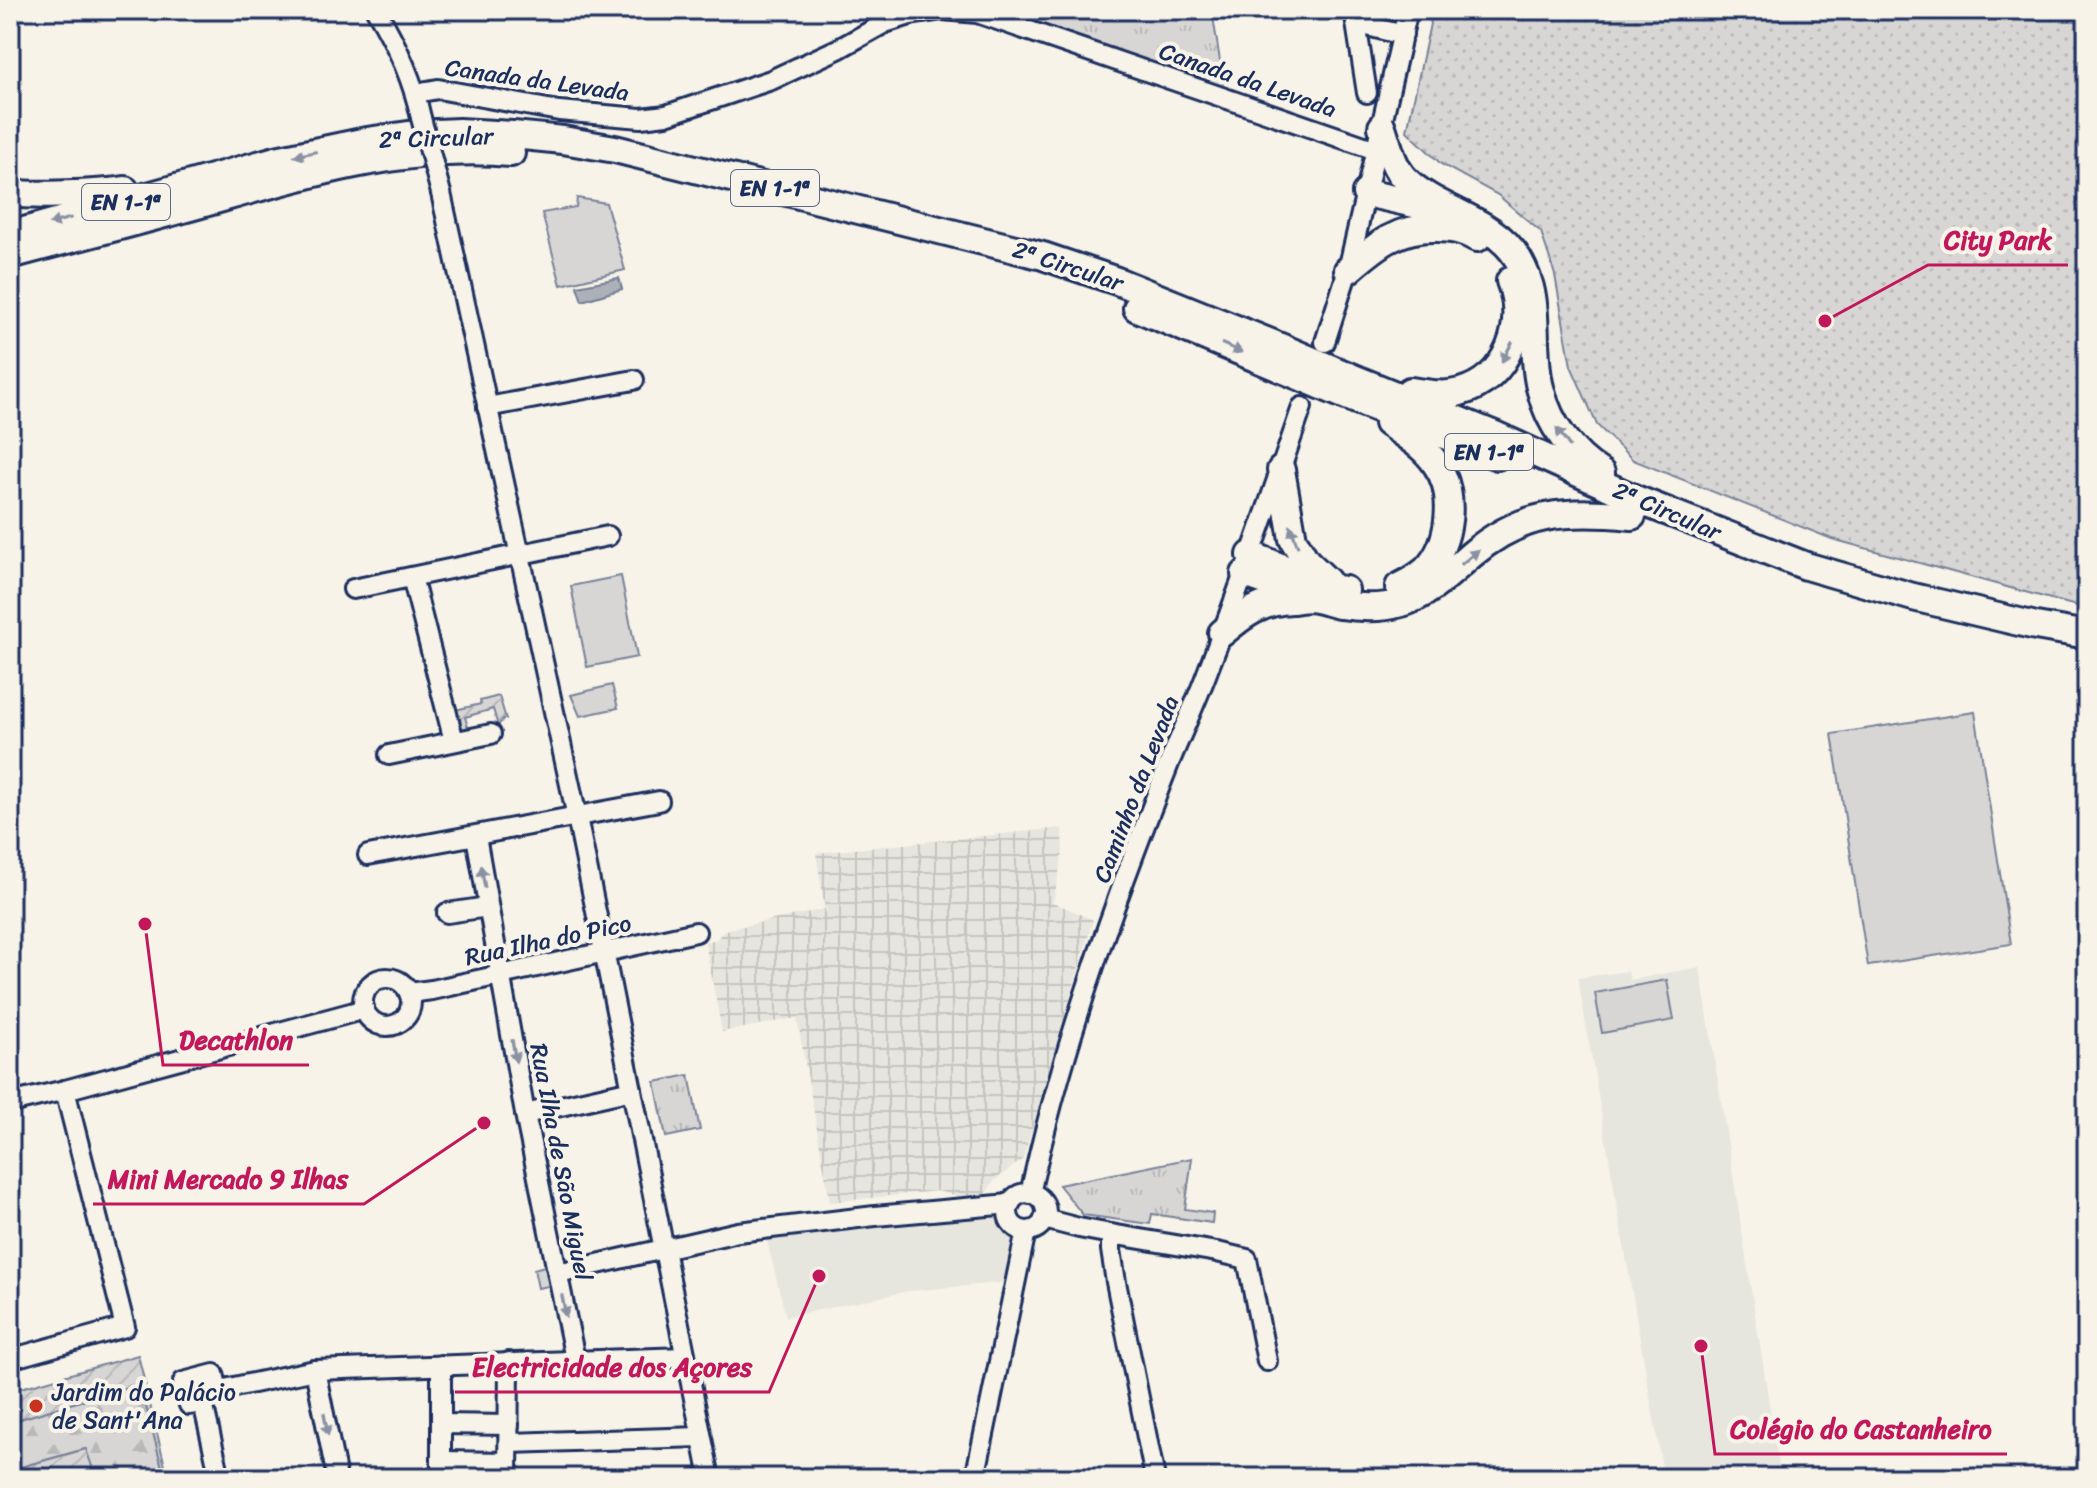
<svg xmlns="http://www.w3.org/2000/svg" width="2097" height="1488" font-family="Sriracha,sans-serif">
	<defs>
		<pattern id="industrial-grid" width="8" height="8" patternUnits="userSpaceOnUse" patternTransform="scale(2)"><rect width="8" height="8" fill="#e6e5de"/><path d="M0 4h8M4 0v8" fill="none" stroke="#c5c5c1"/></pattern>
		<pattern id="grass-tufts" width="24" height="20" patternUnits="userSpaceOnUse" patternTransform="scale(2)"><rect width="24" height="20" fill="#d7d6d4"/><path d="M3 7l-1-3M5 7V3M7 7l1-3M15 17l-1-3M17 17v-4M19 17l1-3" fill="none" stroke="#b8b8b8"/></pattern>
		<pattern id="forest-firs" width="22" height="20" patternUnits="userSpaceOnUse" patternTransform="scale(2)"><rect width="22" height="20" fill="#d7d6d4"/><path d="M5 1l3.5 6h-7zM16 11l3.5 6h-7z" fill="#b8b8b8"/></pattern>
		<pattern id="park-dots" width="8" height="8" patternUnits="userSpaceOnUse" patternTransform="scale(2)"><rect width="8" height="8" fill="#d7d6d4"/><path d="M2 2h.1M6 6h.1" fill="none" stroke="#b8b8b8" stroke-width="1.8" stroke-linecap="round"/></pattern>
		<pattern id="garden-furrows" width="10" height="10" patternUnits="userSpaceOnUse" patternTransform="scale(2)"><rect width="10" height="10" fill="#d7d6d4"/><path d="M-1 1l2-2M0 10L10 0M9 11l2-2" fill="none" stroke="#b8b8b8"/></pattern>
	</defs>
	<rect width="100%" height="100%" fill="#f7f3e8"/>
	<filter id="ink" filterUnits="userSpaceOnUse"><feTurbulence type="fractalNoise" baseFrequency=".0125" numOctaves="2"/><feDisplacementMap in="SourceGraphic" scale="16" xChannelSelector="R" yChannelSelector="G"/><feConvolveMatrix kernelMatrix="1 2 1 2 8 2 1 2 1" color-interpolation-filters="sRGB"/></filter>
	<g filter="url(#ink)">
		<g fill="#e6e5de">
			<path d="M1700,967l11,70 70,441h-117l-86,-500 50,-7 2,9z"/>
			<path d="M991,1217h6l14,12 5,10 -6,43 -101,9 -123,26 -20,-80z"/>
		</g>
		<path fill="url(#industrial-grid)" d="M1062,828l1,25 -10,49 40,18 -70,239 -29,22 -15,21 -42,-11 -107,11 -33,-184 -75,14 -17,-90 12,-3 7,-9 101,-21 -9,-56z"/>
		<g fill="url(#grass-tufts)" stroke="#798299" stroke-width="2">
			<path d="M1010,10h202l13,83 -211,-75z"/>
			<path d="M689,1075l11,55 -34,7 -11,-55z"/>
			<path d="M1192,1158l-7,51 28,4 -1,10 -60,-9 -2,10 -67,-9 -24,-30z"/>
			<path d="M548,1265l5,20 -15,3 -4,-19z"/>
		</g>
		<path fill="url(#forest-firs)" stroke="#798299" stroke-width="2" d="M140,1383l25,95h-69l-11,-29 -75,21v-48z"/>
		<path fill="url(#park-dots)" stroke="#798299" stroke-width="2" d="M1433,10h654v598l-18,-4 -237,-65 -199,-79 -36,-35 -26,-59 -16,-91 -14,-43 -43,-37 -57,-31 -34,-33z"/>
		<g fill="url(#garden-furrows)" stroke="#798299" stroke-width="2">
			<path d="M499,696l7,23h-3l-5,7 -5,-17 -28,8 4,14 -8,1 -6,-22 26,-6 -1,-3z"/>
			<path d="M138,1355l30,123h-3l-25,-95 -130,39v-31z"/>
			<path d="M86,1449l10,29h-86v-8z"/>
		</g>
		<g fill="#d7d6d4" stroke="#798299" stroke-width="2">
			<path d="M577,198l29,5 19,67 -64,15 -19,-72 34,-6z"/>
			<path d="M621,576l16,81 -50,10 -16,-81z"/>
			<path d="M612,685l6,23 -38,8 -9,-21z"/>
			<path d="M1975,712l36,232 -143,22 -36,-232z"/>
			<path d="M1667,980l7,40 -72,13 -7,-40z"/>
		</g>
		<path fill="#acb0b9" stroke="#727c95" stroke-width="2" d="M619,278l3,11 -40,12 -5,-15z"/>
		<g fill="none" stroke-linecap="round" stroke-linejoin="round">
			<g stroke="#1b2f5e" stroke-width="24">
				<g id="minor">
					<path d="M376,10c20,33 37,70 45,108"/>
					<path d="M1354,10l13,83"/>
					<path d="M1356,23l47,12"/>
					<path d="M416,93l22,-4 121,22 82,7 25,-3 105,-35 69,-32 45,-25 25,-8 33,-5 34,3 399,137"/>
					<path d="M441,193l136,624 133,661"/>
					<path d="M1325,342l23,-72 60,-260"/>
					<path d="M487,407l147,-27"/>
					<path d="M412,577l42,164"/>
					<path d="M353,589l255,-53"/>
					<path d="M389,755l102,-21"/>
					<path d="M476,836l49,278 50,245"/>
					<path d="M368,855l291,-54"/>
					<path d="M447,913l41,-6"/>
					<circle cx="387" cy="1002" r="24"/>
					<path d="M409,993l23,-3 264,-58"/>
					<path d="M10,1103l55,-13 289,-78 10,-4"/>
					<path d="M525,1114l107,-24"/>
					<circle cx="1027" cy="1212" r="19"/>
					<path d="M1030,1194c32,-147 83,-289 138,-428 13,-32 28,-63 40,-96 34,-87 64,-175 94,-263"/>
					<path d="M1044,1219l35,9 32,6v16l5,32 39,196"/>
					<path d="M1111,1234l106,18 30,7 20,102"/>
					<path d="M558,1273l180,-41 137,-16 135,-12"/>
					<path d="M10,1359l115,-32 -60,-237"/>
					<path d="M315,1370l22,108"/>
					<path d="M202,1403l-13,2 -6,-23 31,-8 4,16"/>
					<path d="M441,1424l68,1"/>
					<path d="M509,1443l192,-6"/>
					<path d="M441,1461l67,1"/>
					<path d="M220,1478l-19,-84 114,-24 370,-13"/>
					<path d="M441,1478v-113"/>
					<path d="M508,1478l1,-116"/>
					<path d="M975,1478l51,-247"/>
				</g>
			</g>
			<g stroke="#1b2f5e" stroke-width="32">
				<g id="highway">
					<path d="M1382,127c6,17 10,38 22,51 32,34 89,39 114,81 17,29 16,51 17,83 1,16 1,34 6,49 8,33 31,64 60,82"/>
					<path d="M10,193c21,3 43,2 64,1 17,-1 34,-1 51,-4"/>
					<path d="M1366,193l71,16"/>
					<path d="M10,235l266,-75 91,-19 48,-7 44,-2 54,3 50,5 52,9 428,107 74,25 154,62 82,35 142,57 143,65 168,66 107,31 123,29 51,9"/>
					<path d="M10,255c71,-19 142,-37 212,-57 94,-27 191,-54 289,-45"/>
					<path d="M1348,270c28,-24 49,-43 88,-42 16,0 27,2 41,10"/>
					<path d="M1137,308l207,87 153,61"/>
					<path d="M1410,391c16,2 34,6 50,1 47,-12 68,-68 50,-111"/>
					<path d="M1388,423c17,12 36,23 48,41 21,29 15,81 -10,106 -8,7 -17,12 -27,17"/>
					<path d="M1281,470l12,69 13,22 21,20"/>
					<path d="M1251,555l84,34 10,1"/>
					<path d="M1245,574l61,21"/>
					<path d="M1222,633c22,-19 40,-32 70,-33 8,-1 16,-3 24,-1 8,1 16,5 24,6 20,3 41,4 61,-2 27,-7 49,-30 70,-48 51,-44 97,-45 161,-39"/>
				</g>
			</g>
			<use href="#minor" stroke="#f7f3e8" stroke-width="18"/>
			<use href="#highway" stroke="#f7f3e8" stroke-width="26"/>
			<g stroke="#1b2f5e" stroke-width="24" stroke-linecap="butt">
				<path id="minor-bridge" d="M421,118l20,75"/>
			</g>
			<use href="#minor-bridge" stroke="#f7f3e8" stroke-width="18"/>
		</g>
		<defs><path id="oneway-solid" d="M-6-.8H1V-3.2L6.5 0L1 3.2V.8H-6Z" transform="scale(2)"/></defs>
		<g fill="#8991a3">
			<use href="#oneway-solid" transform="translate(305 154) rotate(168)"/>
			<use href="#oneway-solid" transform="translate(60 221) rotate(164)"/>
			<use href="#oneway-solid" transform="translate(1232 348) rotate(23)"/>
			<use href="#oneway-solid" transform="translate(1507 352) rotate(118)"/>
			<use href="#oneway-solid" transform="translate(1563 437) rotate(-126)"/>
			<use href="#oneway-solid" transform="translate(1294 536) rotate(-110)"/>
			<use href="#oneway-solid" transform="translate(1470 557) rotate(-40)"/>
			<use href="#oneway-solid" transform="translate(483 877) rotate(-100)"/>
			<use href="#oneway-solid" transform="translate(514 1051) rotate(80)"/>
			<use href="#oneway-solid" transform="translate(564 1306) rotate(79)"/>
			<use href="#oneway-solid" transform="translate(326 1424) rotate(79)"/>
		</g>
	</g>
	<circle fill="#c8321e" stroke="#f7f3e8" stroke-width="3" cx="36" cy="1406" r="8"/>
	<g text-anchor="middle" stroke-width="8" stroke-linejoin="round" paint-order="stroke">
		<g fill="#f7f3e8" stroke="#5d6a87" stroke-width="2">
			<rect x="731" y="170" width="88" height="36" rx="6"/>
			<rect x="82" y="184" width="88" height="36" rx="6"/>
			<rect x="1445" y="434" width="88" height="36" rx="6"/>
		</g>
		<g font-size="22" font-weight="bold" fill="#1b2f5e">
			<text x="775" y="196">EN 1-1ª</text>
			<text x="126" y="210">EN 1-1ª</text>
			<text x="1489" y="460">EN 1-1ª</text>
		</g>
		<g font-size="24" fill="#1b2f5e" stroke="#f7f3e8">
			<text transform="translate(537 80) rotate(8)" y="8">Canada da Levada</text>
			<text transform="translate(1248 80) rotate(19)" y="8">Canada da Levada</text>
			<text transform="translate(436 138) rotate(-2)" y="8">2ª Circular</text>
			<text transform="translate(1068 266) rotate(18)" y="8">2ª Circular</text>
			<text transform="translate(1667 511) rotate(23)" y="8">2ª Circular</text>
			<text transform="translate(1136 789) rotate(-69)" y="8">Caminho da Levada</text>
			<text transform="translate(548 940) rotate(-12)" y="8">Rua Ilha do Pico</text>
			<text transform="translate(561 1162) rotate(79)" y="8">Rua Ilha de São Miguel</text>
		</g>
		<g font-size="24" fill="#1b2f5e" stroke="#f7f3e8" text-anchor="start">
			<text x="52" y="1400">Jardim do Palácio<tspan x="52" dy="28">de Sant'Ana</tspan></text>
		</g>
	</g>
	<path fill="none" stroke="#c2185b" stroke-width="3" d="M1825 321L1928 265H2068M145 924L163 1065H309M484 1123L364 1204H93M819 1276L769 1392H455M1701 1346L1715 1454H2007"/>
	<g fill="#c2185b" stroke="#f7f3e8" stroke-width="3">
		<circle cx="1825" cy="321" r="8"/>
		<circle cx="145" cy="924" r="8"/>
		<circle cx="484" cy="1123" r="8"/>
		<circle cx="819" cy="1276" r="8"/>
		<circle cx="1701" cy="1346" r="8"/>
	</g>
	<g font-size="26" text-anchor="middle" font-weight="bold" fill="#c2185b" stroke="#f7f3e8" stroke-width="8" stroke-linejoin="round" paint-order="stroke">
		<text x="1998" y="249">City Park</text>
		<text x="236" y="1049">Decathlon</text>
		<text x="228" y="1188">Mini Mercado 9 Ilhas</text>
		<text x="612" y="1376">Electricidade dos Açores</text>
		<text x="1861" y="1438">Colégio do Castanheiro</text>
	</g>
	<rect width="2097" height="1488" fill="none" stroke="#f7f3e8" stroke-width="40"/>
	<rect x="20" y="20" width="2057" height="1448" fill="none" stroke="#1b2f5e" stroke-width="3" filter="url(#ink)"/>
</svg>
